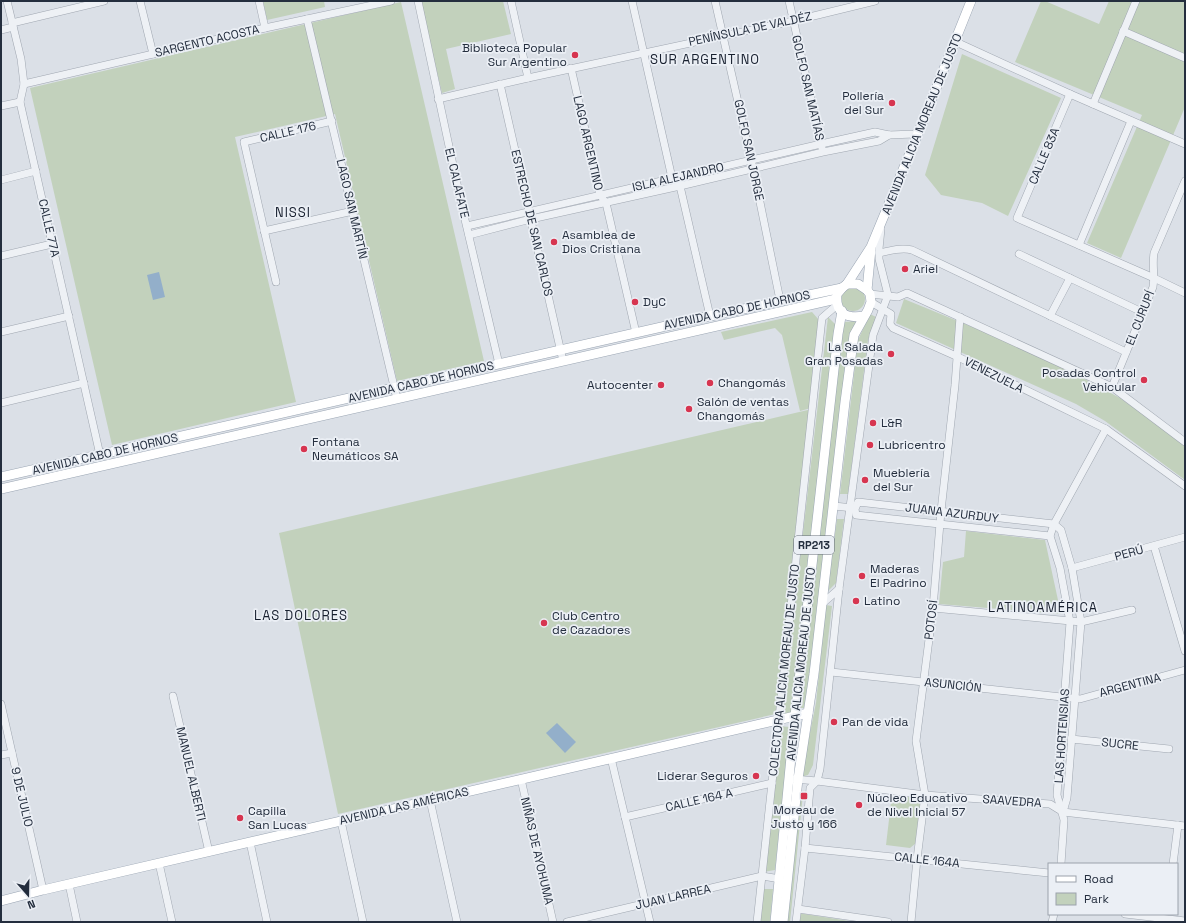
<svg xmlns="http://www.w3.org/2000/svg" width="1186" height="923" font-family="'Space Grotesk',sans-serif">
	<rect width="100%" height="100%" fill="#dbe0e7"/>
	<g fill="#c2d1bc">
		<path d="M263,1h61l1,6 -58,13z"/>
		<path d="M420,1h83l8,33 -65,15 9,40 -13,4z"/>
		<path d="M1041,1h4l54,23 10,-23h76v106l-64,151 -34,-15 55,-128 -127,-53z"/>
		<path d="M401,2l83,359 -87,20 -62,-267 -100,23 61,265 -184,43 -82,-357z"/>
		<path d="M962,54l99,44 -53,118 -26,-13 -41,-8 -16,-20z"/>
		<circle cx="853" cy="299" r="12"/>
		<path d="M904,299l132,54 84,45 65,46v36l-80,-59 -29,-17 -180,-81z"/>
		<path d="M812,312l7,8 -8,88 -11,3 -18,-76 -7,-7 -51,12 -3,-8z"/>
		<path d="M870,314l6,3 -8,23 -20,154h-8l18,-154z"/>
		<path d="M828,317l8,8 -43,388 -11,1z"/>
		<path d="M857,321l-51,387h-8l46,-386z"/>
		<path d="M812,409l-32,304 -442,101 -59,-281z"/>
		<path d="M837,519h7l-8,64 -9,9z"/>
		<path d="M966,531l79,9 16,74 -122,-10 4,-42 21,-5z"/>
		<path d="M826,605l6,1 -19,159 -5,10 -7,2 15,-74z"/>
		<path d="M778,726l12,1 -15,143 -12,2z"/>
		<path d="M798,794h5l-13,128h-5z"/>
		<path d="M892,794l25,3 4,5 -5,41 -6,5 -24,-3z"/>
		<path d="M760,889h13l-3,33h-13z"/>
		<path d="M798,913l58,9h-59z"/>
	</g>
	<g fill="#93afca">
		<path d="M159,272l6,25 -12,3 -6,-25z"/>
		<path d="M557,723l19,19 -11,11 -19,-20z"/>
	</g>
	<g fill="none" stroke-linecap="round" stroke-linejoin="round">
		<g stroke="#a0a7b1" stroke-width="8">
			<g id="minor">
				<path d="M7,1l14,58 3,25 -4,18 80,353"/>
				<path d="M140,1l13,53"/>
				<path d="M259,1l6,27"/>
				<path d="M418,1l44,206 37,157"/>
				<path d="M511,1l17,77"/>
				<path d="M632,1l40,177 8,8 30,130"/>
				<path d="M715,1l38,167 27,132"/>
				<path d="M789,1l33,147"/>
				<path d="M307,19l90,380"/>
				<path d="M12,23l92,-22"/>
				<path d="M1,30l12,-3"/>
				<path d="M1123,31l62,27"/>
				<path d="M956,42l114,52 115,50"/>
				<path d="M571,68l29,127 6,8 30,130"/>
				<path d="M24,84l241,-56 126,-27"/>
				<path d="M500,84l63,277"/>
				<path d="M1070,94l-53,124 137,60 31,15"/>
				<path d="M438,99l90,-21 265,-57 82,-20"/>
				<path d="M1093,104l43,-103"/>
				<path d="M1,106l19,-4"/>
				<path d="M1,180l35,-9"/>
				<path d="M467,226l354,-82 54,-12 14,3 25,-1 5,-3"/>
				<path d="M264,231l89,-20"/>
				<path d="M469,235l62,-16 149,-33 143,-34 56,-11 10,-6"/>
				<path d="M1079,245l52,-124"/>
				<path d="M879,253c11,-2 21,-6 33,-3l214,102"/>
				<path d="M1019,254l123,58"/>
				<path d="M1,256l51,-12"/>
				<path d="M276,282l-32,-140 88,-21"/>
				<path d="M870,294l28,3 9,-4 205,94 73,55"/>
				<path d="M871,302l20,12 -1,10 3,4 63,28 150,73 79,57"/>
				<path d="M1050,316l20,-38"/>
				<path d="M1,332l68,-16"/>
				<path d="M1112,387l41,-100c2,-12 -1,-23 1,-34l31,-72"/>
				<path d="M1,403l83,-20"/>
				<path d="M834,506l19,2"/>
				<path d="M1050,536l-194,-21 -1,-6 3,-7 196,22 7,6 11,38 9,54 -14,176 -4,14"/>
				<path d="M1154,546l31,105"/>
				<path d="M1072,568l113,-31"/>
				<path d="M823,603l16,-14"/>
				<path d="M933,608l148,14 51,-12"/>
				<path d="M831,672l249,27 105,-29"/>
				<path d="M173,696l36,156"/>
				<path d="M1,704l42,186"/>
				<path d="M1071,739l98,10"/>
				<path d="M1,755l11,-2"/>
				<path d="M611,758l39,164"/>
				<path d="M521,779l32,143"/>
				<path d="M794,779l23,2 108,14 125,9 13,8 122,14"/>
				<path d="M430,800l27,122"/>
				<path d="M625,817l147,-34"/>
				<path d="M341,821l22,101"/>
				<path d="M250,842l17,80"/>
				<path d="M805,848l244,25"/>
				<path d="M159,863l13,59"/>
				<path d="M1061,864l3,-44 -7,-25 13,-173 -10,-54 -10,-32 4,-12 52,-95"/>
				<path d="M1173,864l5,-39"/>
				<path d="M69,884l8,38"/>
				<path d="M798,909l90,13"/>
				<path d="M1125,914l60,7"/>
				<path d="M567,922l195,-46 18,3"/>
				<path d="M757,922l65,-604 15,-13"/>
				<path d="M796,922l9,-74 5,-60 7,-7 3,-12 19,-180 34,-254 15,-40 -9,-36v-10l2,-20"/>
				<path d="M911,922l6,-63 8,-64 -9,-54 17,-133 8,-97 14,-126 5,-68"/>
				<path d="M1052,922l2,-8"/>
			</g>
		</g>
		<g stroke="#9aa5b3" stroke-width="10">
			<g id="major">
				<path d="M847,284l24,-37 48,-116 52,-130"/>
				<path d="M867,290l4,-41"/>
				<path d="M1,477l709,-161 132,-28"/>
				<path d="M1,489l835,-190"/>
				<path d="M1,901l42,-11 765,-177"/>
				<path d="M775,922l20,-206 43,-382 4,-23"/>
				<path d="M783,922l15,-143 16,-105 31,-272 9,-67 14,-25 3,-8 -1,-8 -3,-4 -9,-6h-11l-5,4 -5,6c-2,19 9,25 27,22"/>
			</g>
		</g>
		<use href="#minor" stroke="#eef1f5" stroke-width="7"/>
		<use href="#major" stroke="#fff" stroke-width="9"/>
	</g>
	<g fill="#d73550" stroke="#ebeff5" stroke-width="1.5">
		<circle cx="575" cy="55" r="4"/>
		<circle cx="892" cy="103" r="4"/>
		<circle cx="554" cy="242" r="4"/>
		<circle cx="905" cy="269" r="4"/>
		<circle cx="635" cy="302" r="4"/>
		<circle cx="891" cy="354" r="4"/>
		<circle cx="1144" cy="380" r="4"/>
		<circle cx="710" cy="383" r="4"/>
		<circle cx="661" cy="385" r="4"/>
		<circle cx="689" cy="409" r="4"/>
		<circle cx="873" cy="423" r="4"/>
		<circle cx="870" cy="445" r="4"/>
		<circle cx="304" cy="449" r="4"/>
		<circle cx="865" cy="480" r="4"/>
		<circle cx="862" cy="576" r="4"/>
		<circle cx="856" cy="601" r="4"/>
		<circle cx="544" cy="623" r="4"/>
		<circle cx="834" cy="722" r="4"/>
		<circle cx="756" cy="776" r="4"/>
		<rect x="800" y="792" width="8" height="8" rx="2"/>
		<circle cx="859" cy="805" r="4"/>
		<circle cx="240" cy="818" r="4"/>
	</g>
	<g text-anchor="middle" stroke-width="3.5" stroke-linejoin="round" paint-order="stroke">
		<rect fill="#ebeff5" stroke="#606875" stroke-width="1" x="794" y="536" width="40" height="18" rx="3"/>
		<g font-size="11" font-weight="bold" fill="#242e3e">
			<text x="814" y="549">RP213</text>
		</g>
		<g font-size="12" fill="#242e3e" stroke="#ebeff5">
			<text transform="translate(750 29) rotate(-12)" y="4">PENÍNSULA DE VALDÉZ</text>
			<text transform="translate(207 41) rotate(-13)" y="4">SARGENTO ACOSTA</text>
			<text transform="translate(808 88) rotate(77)" y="4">GOLFO SAN MATÍAS</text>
			<text transform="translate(922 124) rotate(-68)" y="4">AVENIDA ALICIA MOREAU DE JUSTO</text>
			<text transform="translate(288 132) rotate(-13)" y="4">CALLE 176</text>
			<text transform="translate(588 143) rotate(77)" y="4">LAGO ARGENTINO</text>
			<text transform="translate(749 150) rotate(78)" y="4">GOLFO SAN JORGE</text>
			<text transform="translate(1044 156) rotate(-67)" y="4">CALLE 83A</text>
			<text transform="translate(678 177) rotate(-13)" y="4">ISLA ALEJANDRO</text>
			<text transform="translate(457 183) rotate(77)" y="4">EL CALAFATE</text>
			<text transform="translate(352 209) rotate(77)" y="4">LAGO SAN MARTÍN</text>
			<text transform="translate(532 223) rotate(77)" y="4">ESTRECHO DE SAN CARLOS</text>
			<text transform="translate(49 228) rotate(77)" y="4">CALLE 77A</text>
			<text transform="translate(737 310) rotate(-12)" y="4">AVENIDA CABO DE HORNOS</text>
			<text transform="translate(1140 318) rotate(-68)" y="4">EL CURUPÍ</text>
			<text transform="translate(994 375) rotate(27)" y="4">VENEZUELA</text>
			<text transform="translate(421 382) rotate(-13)" y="4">AVENIDA CABO DE HORNOS</text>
			<text transform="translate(105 454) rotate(-13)" y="4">AVENIDA CABO DE HORNOS</text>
			<text transform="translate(952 513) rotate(7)" y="4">JUANA AZURDUY</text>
			<text transform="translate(1129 553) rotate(-15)" y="4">PERÚ</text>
			<text transform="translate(931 620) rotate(-83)" y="4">POTOSÍ</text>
			<text transform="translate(801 664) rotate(-84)" y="4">AVENIDA ALICIA MOREAU DE JUSTO</text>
			<text transform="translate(784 670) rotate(-84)" y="4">COLECTORA ALICIA MOREAU DE JUSTO</text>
			<text transform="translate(953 685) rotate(6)" y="4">ASUNCIÓN</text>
			<text transform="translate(1130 685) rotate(-15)" y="4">ARGENTINA</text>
			<text transform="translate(1062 736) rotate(-86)" y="4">LAS HORTENSIAS</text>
			<text transform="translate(1120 744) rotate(6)" y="4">SUCRE</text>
			<text transform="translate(191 774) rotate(77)" y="4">MANUEL ALBERTI</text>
			<text transform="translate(22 797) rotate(77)" y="4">9 DE JULIO</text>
			<text transform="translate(699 800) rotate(-13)" y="4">CALLE 164 A</text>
			<text transform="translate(1012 801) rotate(4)" y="4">SAAVEDRA</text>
			<text transform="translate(404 806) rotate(-13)" y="4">AVENIDA LAS AMÉRICAS</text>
			<text transform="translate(537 851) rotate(77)" y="4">NIÑAS DE AYOHUMA</text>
			<text transform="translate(927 860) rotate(6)" y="4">CALLE 164A</text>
			<text transform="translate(673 897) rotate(-13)" y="4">JUAN LARREA</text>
		</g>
		<g font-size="12" fill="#242e3e" stroke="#ebeff5" text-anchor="start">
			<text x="567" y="52" text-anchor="end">Biblioteca Popular<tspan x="567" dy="14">Sur Argentino</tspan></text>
			<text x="884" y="100" text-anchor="end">Pollería<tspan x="884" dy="14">del Sur</tspan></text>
			<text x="562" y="239">Asamblea de<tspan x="562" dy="14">Dios Cristiana</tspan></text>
			<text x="913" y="273">Ariel</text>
			<text x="643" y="306">DyC</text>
			<text x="883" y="351" text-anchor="end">La Salada<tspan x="883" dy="14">Gran Posadas</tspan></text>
			<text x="1136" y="377" text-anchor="end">Posadas Control<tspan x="1136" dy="14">Vehicular</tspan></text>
			<text x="718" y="387">Changomás</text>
			<text x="653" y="389" text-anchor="end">Autocenter</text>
			<text x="697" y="406">Salón de ventas<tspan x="697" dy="14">Changomás</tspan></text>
			<text x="881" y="427">L&amp;R</text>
			<text x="312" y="446">Fontana<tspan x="312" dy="14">Neumáticos SA</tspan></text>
			<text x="878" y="449">Lubricentro</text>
			<text x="873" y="477">Mueblería<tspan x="873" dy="14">del Sur</tspan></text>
			<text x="870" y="573">Maderas<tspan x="870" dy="14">El Padrino</tspan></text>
			<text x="864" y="605">Latino</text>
			<text x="552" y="620">Club Centro<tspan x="552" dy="14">de Cazadores</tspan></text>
			<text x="842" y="726">Pan de vida</text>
			<text x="748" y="780" text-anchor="end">Liderar Seguros</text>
			<text x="867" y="802">Núcleo Educativo<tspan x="867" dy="14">de Nivel Inicial 57</tspan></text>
			<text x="804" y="814" text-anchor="middle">Moreau de<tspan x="804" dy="14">Justo y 166</tspan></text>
			<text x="248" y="815">Capilla<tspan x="248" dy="14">San Lucas</tspan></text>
		</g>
		<g font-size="13" letter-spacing="1" fill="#171f2e" stroke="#ebeff5">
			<text x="705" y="64">SUR ARGENTINO</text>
			<text x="293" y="217">NISSI</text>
			<text x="1043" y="612">LATINOAMÉRICA</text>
			<text x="301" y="620">LAS DOLORES</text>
		</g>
	</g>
	<rect width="1186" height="923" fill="none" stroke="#242e3e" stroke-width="4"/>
	<rect x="1048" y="863" width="130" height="52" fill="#ebeff5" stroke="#9ba2ac"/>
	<rect x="1056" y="876" width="20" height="6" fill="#ffffff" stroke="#9ba2ac"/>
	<text x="1084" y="883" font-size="12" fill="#242e3e">Road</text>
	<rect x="1056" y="893" width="20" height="12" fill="#c2d1bc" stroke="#9ba2ac"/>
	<text x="1084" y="903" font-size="12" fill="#242e3e">Park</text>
	<g transform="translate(28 895) rotate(160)" stroke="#ebeff5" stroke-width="3" paint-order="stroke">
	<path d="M0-3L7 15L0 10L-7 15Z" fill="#242e3e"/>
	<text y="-6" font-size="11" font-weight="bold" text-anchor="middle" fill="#242e3e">N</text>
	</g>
</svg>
